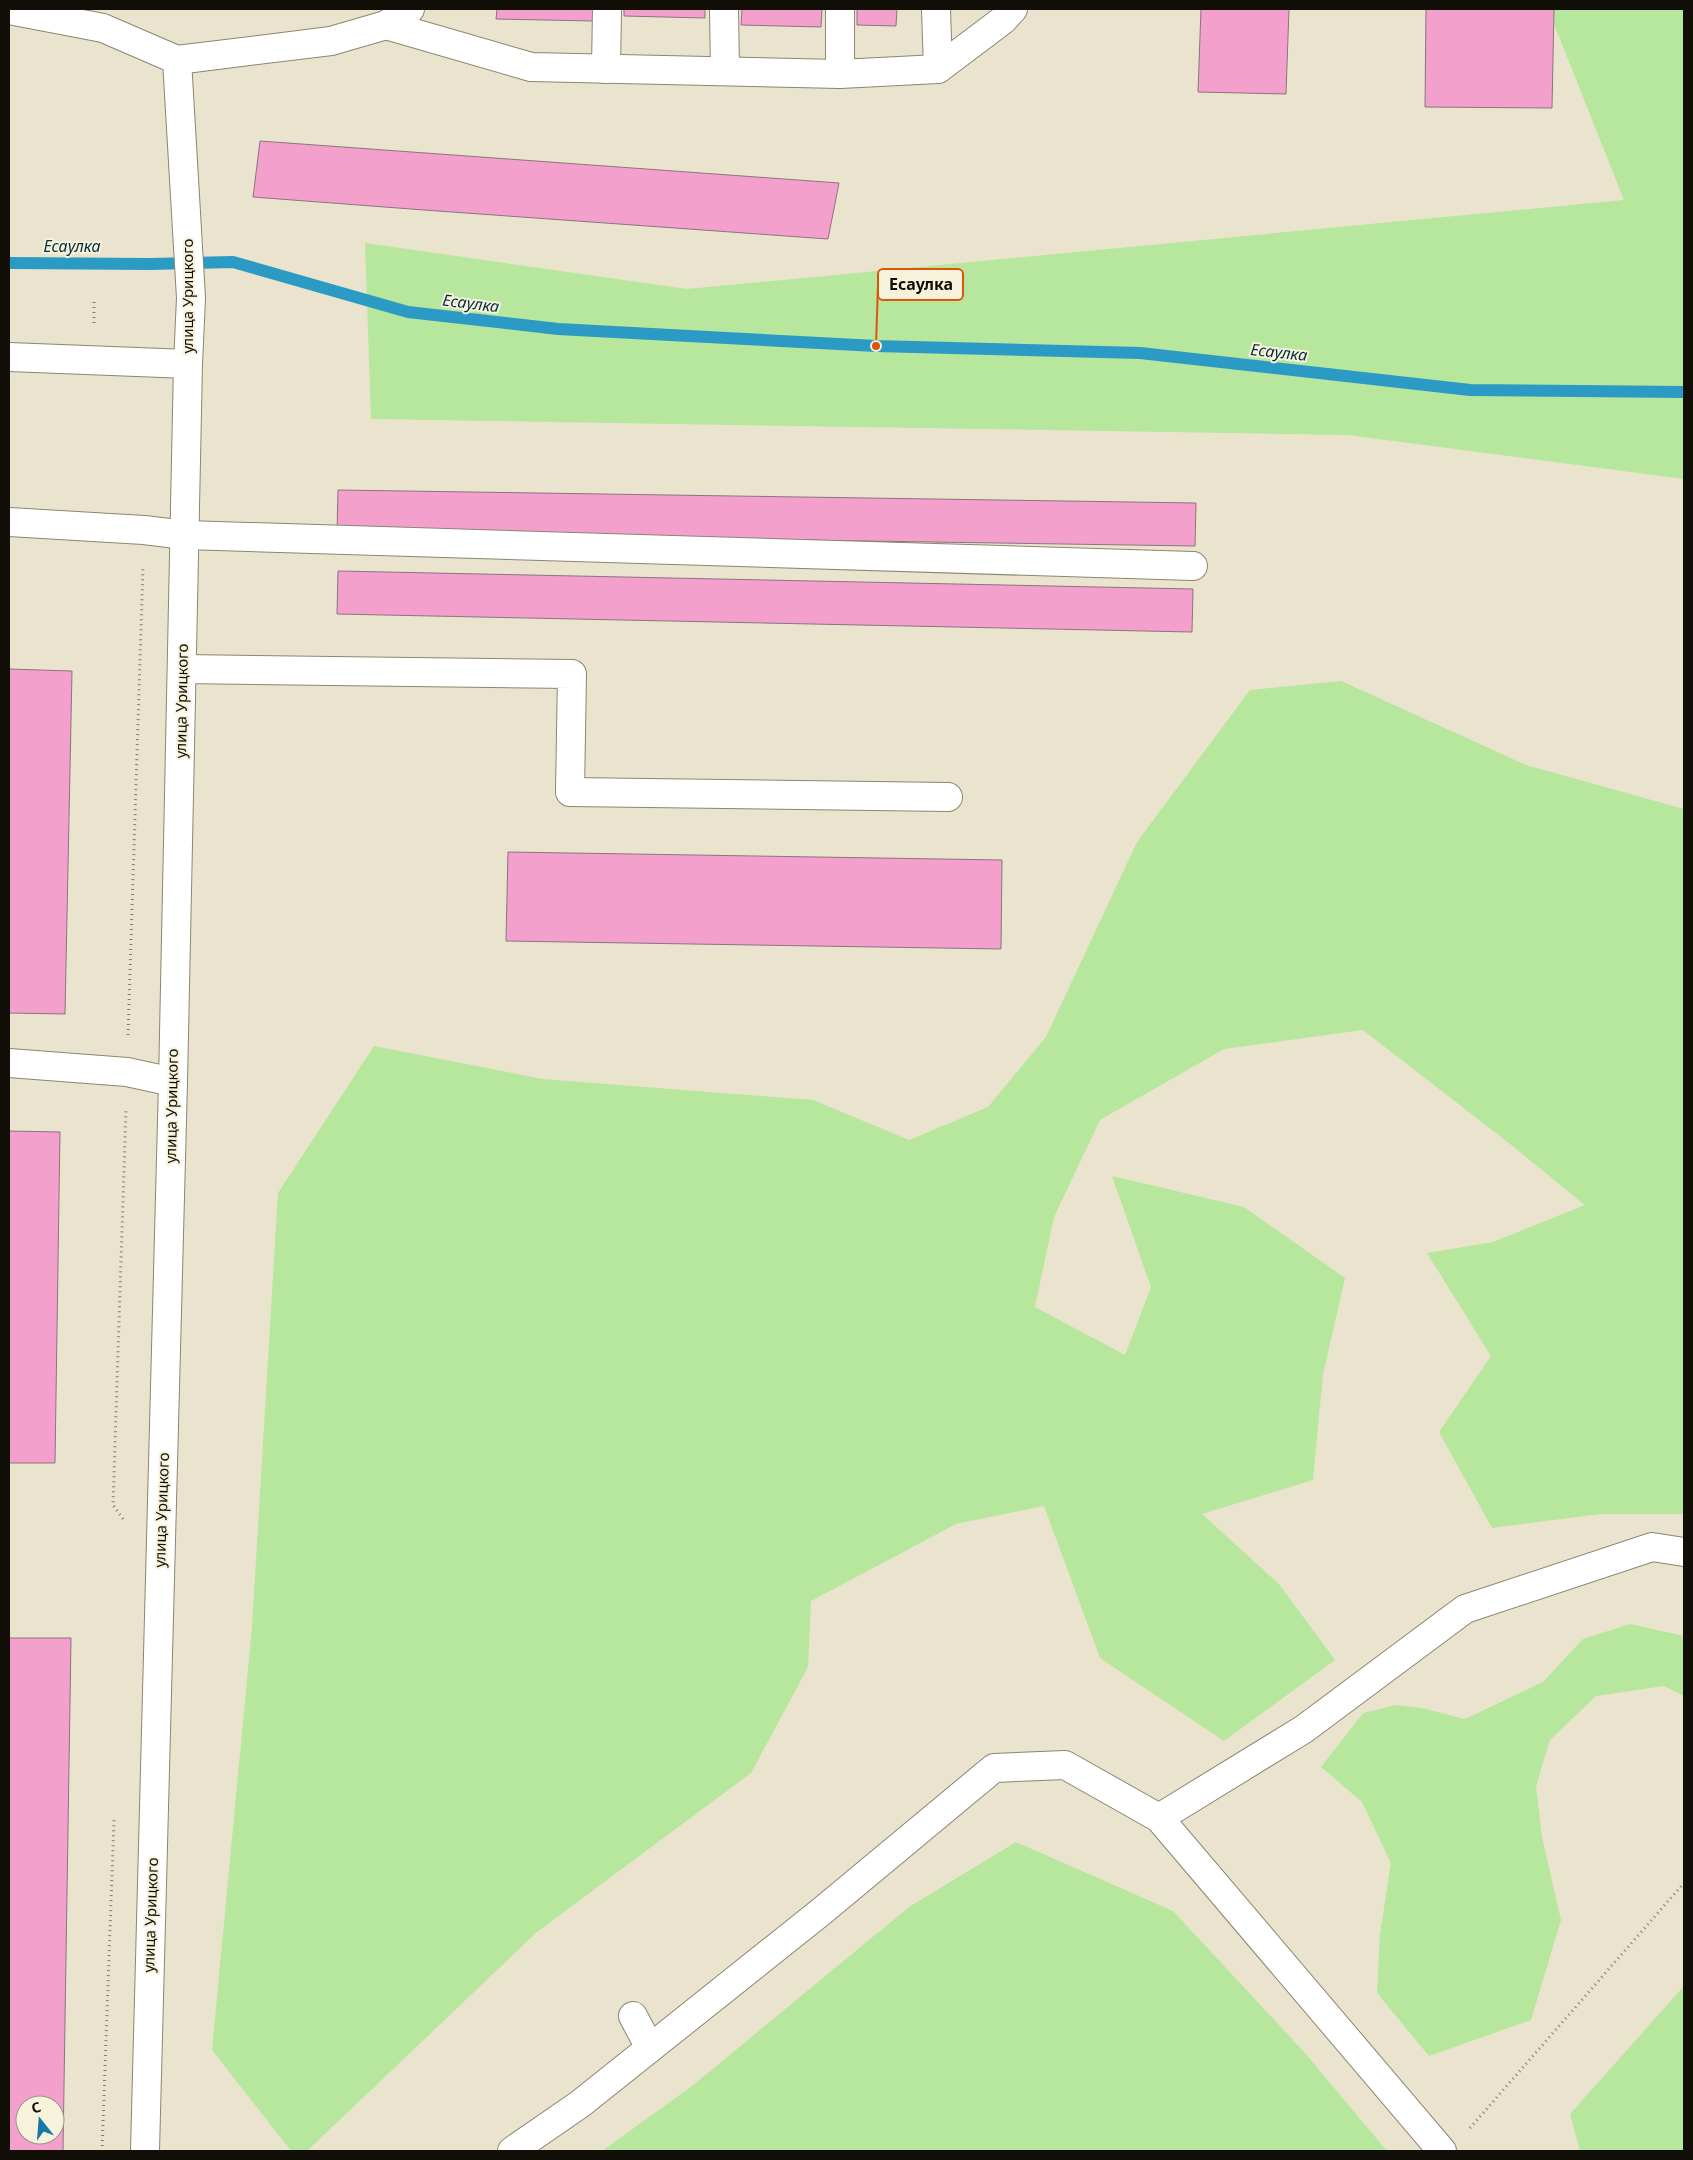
<svg xmlns="http://www.w3.org/2000/svg" width="1693" height="2160" font-family="'Noto Sans',sans-serif">
	<rect width="100%" height="100%" fill="#eae4ce"/>
	<g fill="#b7e69d">
		<path d="M1548,9h136v470l-337,-44 -976,-16 -6,-176 322,46 937,-89z"/>
		<path d="M1341,681l185,84 158,44v705h-84l-108,14 -53,-96 52,-76 -64,-103 66,-11 92,-37 -75,-61 -147,-114 -139,19 -124,71 -46,97 -19,90 90,48 26,-68 -39,-111 132,31 101,71 -22,96 -10,106 -111,34 77,70 56,76 -111,81 -124,-83 -56,-152 -88,18 -145,77 -3,66 -57,106 -214,159 -230,219h-16l-79,-101 40,-423 26,-434 96,-147 169,33 270,21 96,40 79,-33 58,-70 91,-195 113,-152z"/>
		<path d="M1630,1624l54,12v60l-20,-10 -68,10 -46,44 -14,46 6,51 19,83 -30,100 -102,36 -52,-63 3,-59 11,-71 -29,-61 -41,-35 42,-54 33,-8 26,3 43,11 78,-37 40,-43z"/>
		<path d="M1016,1842l157,69 132,142 82,98h-785l90,-65 217,-179z"/>
		<path d="M1684,1986v165h-104l-10,-37z"/>
	</g>
	<g fill="none" stroke-linecap="round" stroke-linejoin="round">
		<path stroke="#2b9ac4" stroke-width="12" d="M9,263l141,1 83,-2 175,50 150,17 318,17 264,7 330,37 214,2"/>
	</g>
	<g fill="#f4a0cd" stroke="#8a747f" fill-rule="evenodd">
		<path d="M497,9h96v12l-97,-2z"/>
		<path d="M624,9h81v9l-81,-2z"/>
		<path d="M742,9h80l-1,18 -80,-2z"/>
		<path d="M857,9h40l-1,17 -39,-1z"/>
		<path d="M1201,9h88l-3,85 -88,-2z"/>
		<path d="M1426,9h128l-2,99 -127,-1z"/>
		<path d="M260,141l579,42 -11,56 -404,-29 -171,-13z"/>
		<path d="M338,490l858,13 -1,43 -858,-13z"/>
		<path d="M338,571l855,18 -1,43 -855,-18z"/>
		<path d="M9,669l63,2 -7,343 -56,-1z"/>
		<path d="M508,852l494,8 -1,89 -495,-8z"/>
		<path d="M9,1131l51,1 -5,331h-46z"/>
		<path d="M9,1638h62l-8,513h-54zM25,2105h30v30h-30z"/>
	</g>
	<g fill="none" stroke-linecap="round" stroke-linejoin="round">
		<g stroke="#8b8671" stroke-width="30">
			<g id="minor">
				<path d="M724,9l1,62"/>
				<path d="M936,9l2,60"/>
				<path d="M9,10l94,18 74,32"/>
				<path d="M386,25l145,42 309,7 98,-5 65,-49 10,-11"/>
				<path d="M177,60l154,-19 55,-16 24,-16"/>
				<path d="M606,69l1,-60"/>
				<path d="M840,74v-65"/>
				<path d="M9,357l179,7"/>
				<path d="M9,522l135,8 41,5 1008,31"/>
				<path d="M182,669l390,5 -2,118 378,5"/>
				<path d="M9,1063l118,9 46,10"/>
				<path d="M1159,1818l145,-89 161,-120 187,-62 32,5"/>
				<path d="M633,2016l17,32"/>
				<path d="M145,2151l28,-1069 15,-718 3,-66 -14,-238"/>
				<path d="M512,2151l68,-47 242,-193 172,-143 71,-3 94,53 283,333"/>
			</g>
		</g>
		<g stroke="#807c6d" stroke-width="3" stroke-dasharray="1 4" stroke-linecap="butt">
			<path d="M94,323v-21"/>
			<path d="M128,1035l15,-468"/>
			<path d="M123,1519l-10,-14 13,-396"/>
			<path d="M1470,2128l214,-245"/>
			<path d="M102,2151l12,-331"/>
		</g>
		<use href="#minor" stroke="#fff" stroke-width="28"/>
	</g>
	<g text-anchor="middle" stroke-width="4" stroke-linejoin="round" paint-order="stroke">
		<g font-size="15" fill="#110f08" stroke="#f7f2db">
			<text transform="translate(188 296) rotate(-90)" y="5">улица Урицкого</text>
			<text transform="translate(182 701) rotate(-89)" y="5">улица Урицкого</text>
			<text transform="translate(172 1106) rotate(-89)" y="5">улица Урицкого</text>
			<text transform="translate(162 1510) rotate(-88)" y="5">улица Урицкого</text>
			<text transform="translate(151 1915) rotate(-88)" y="5">улица Урицкого</text>
		</g>
		<g font-size="16" font-style="italic" fill="#002e40" stroke="#f7f2db">
			<text x="72" y="252">Есаулка</text>
			<text transform="translate(471 303) rotate(7)" y="6">Есаулка</text>
			<text transform="translate(1279 352) rotate(6)" y="6">Есаулка</text>
		</g>
	</g>
	<path fill="none" stroke="#dd550c" stroke-width="2" d="M876 346L878 284"/>
	<circle fill="#dd550c" stroke="#f7f2db" stroke-width="2" cx="876" cy="346" r="5"/>
	<rect fill="#f7f2db" stroke="#dd550c" stroke-width="2" x="878" y="269" width="85" height="31" rx="5"/>
	<g font-size="16" text-anchor="middle" font-weight="bold" fill="#110f08">
		<text x="921" y="290">Есаулка</text>
	</g>
	<rect width="1693" height="2160" fill="none" stroke="#110f08" stroke-width="20"/>
	<g transform="translate(40 2120) rotate(343)"><circle r="24" fill="#f7f2db" stroke="#9b9787"/>
	<path d="M0-4L9 19L0 12L-9 19Z" fill="#1579a5"/>
	<text y="-8" font-size="14" font-weight="bold" text-anchor="middle" fill="#110f08">С</text>
	</g>
</svg>
